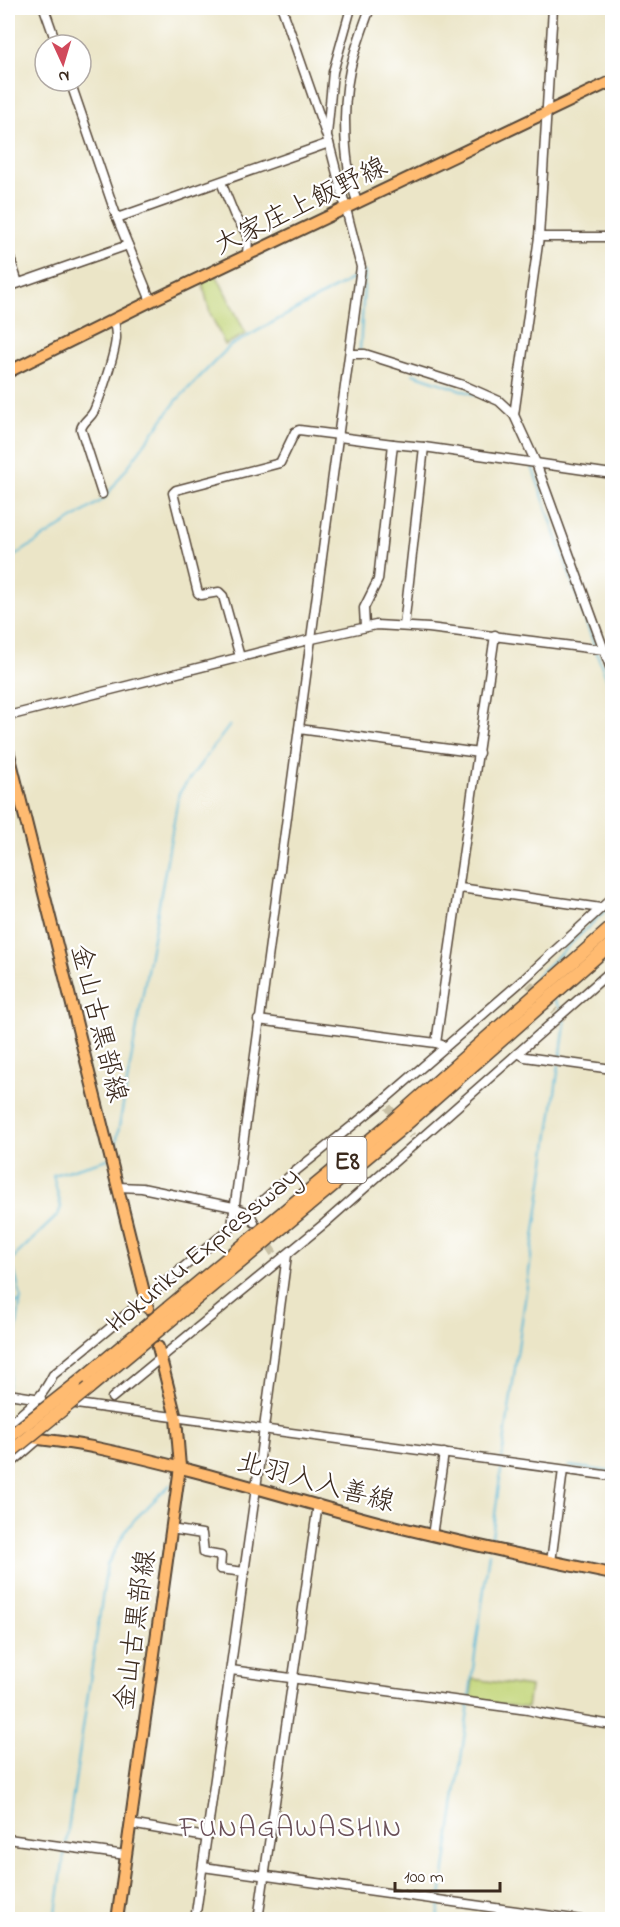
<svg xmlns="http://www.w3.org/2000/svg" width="620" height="1927" font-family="'Indie Flower','Klee One',sans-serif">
	<rect width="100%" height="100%" fill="#fff"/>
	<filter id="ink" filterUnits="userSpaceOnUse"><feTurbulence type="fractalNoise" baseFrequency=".0167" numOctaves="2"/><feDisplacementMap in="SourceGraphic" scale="12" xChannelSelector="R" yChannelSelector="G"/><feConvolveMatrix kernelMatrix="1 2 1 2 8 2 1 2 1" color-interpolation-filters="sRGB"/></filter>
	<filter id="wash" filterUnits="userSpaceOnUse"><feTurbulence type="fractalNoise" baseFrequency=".008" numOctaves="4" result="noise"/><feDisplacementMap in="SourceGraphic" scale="24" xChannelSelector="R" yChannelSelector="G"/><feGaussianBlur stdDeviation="1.35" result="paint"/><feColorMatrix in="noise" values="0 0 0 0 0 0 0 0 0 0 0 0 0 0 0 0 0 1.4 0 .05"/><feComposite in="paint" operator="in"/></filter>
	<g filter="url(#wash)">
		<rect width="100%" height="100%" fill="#ebe5c7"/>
		<g fill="#c2d579" stroke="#7e804c" stroke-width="1.5">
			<path d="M216,274l30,60 -21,11 -15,-32 -8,-32z"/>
			<path d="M473,1679l57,8 -3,21 -57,-8z"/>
		</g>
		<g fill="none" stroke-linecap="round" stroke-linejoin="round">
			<g stroke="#58b7d6" stroke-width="2">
				<path d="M360,350l5,-78 -3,1"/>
				<path d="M413,374l63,21"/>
				<path d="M532,466l62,179"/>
				<path d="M8,560l96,-61 73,-99 53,-54 127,-70"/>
				<path d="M596,651l16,42"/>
				<path d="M541,984l-5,-7 76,-73"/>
				<path d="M554,1000l7,10"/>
				<path d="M560,1060l5,-36 -2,-6"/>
				<path d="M114,1155l65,-362 51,-68"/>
				<path d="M8,1305l12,-3"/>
				<path d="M8,1387l13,-90 -7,-27 -4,-9 48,-46 3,-8 -8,-32 55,-16"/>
				<path d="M502,1458l57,-393"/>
				<path d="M569,1466l43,6"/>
				<path d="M491,1544l11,-81"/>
				<path d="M469,1698l20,-145"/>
				<path d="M66,1843l41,-278 18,-33 10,-13 35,-34"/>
				<path d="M441,1897l28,-193"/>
				<path d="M55,1920l10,-71"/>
				<path d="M438,1920l2,-17"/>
			</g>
		</g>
	</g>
	<g filter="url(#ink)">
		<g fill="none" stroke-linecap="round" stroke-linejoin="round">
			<g stroke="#c8c0a5" stroke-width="8" stroke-dasharray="8 4" stroke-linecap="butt">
				<path d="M529,984l26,27"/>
				<path d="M388,1107l24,29"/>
				<path d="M263,1237l11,17"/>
			</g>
			<g stroke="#554637" stroke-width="11">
				<g id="minor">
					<path d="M44,8l13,37"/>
					<path d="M553,8l-14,229h73"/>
					<path d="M70,81l47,137 34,83"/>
					<path d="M327,135l6,-63 18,-64"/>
					<path d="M221,182l13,32 14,22 -1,20"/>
					<path d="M358,203c-15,-35 -16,-96 -8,-133 5,-22 13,-42 20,-62"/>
					<path d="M117,218l212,-75"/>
					<path d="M8,252l10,31"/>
					<path d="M8,287l120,-42"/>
					<path d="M350,354h15l98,31 36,16 15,14 22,48 76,209"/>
					<path d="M514,415l25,-178"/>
					<path d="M339,437l54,7 -15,136 -14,28 1,19"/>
					<path d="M393,444l31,3 -20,179"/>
					<path d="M424,447l188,27"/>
					<path d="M102,494l-21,-65c2,-8 9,-10 13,-18 7,-16 21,-57 22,-73 0,-6 -1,-12 -2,-19"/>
					<path d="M240,657l-17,-61 -4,-4 -18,3 -3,-2 -25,-100 3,-3 104,-27 15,-31 4,-2 40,5"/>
					<path d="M8,716l304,-77 64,-14 53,3 183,23"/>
					<path d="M299,729l180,24"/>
					<path d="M460,888l141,20"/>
					<path d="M258,1020l178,23"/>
					<path d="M445,1046l-9,-3 59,-408"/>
					<path d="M518,1053l7,4 87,12"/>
					<path d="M118,1187l24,1 91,19 16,6 5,9"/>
					<path d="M232,1226l129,-959 -32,-124 -47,-135"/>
					<path d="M8,1394l33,5"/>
					<path d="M112,1398l213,-175 287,-253"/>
					<path d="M69,1403l543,73"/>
					<path d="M8,1425c21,-18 33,-25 45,-50l196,-162 43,-39 91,-73 141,-122 88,-81"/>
					<path d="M8,1466l31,-27"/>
					<path d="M171,1529l31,5 2,19 17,3 -1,13 25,3"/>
					<path d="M432,1536l12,-83"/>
					<path d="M551,1562l12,-92"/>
					<path d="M231,1670l297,40 12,3 72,12"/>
					<path d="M130,1824l76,13"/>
					<path d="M8,1839l118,16"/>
					<path d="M203,1867l378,53"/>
					<path d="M195,1920l61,-432 31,-233"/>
					<path d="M258,1920l60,-416"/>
				</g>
			</g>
			<g stroke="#554637" stroke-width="14">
				<g id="major">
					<path d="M8,372l143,-71 461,-220"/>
					<path d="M8,750l140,558"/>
					<path d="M8,1435c30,4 60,7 89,13 95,20 187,49 281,74 78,20 156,36 234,52"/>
					<path d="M117,1920l63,-453 -4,-49 -18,-71"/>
				</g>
			</g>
			<g stroke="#554637" stroke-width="15">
				<g id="highway">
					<path d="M75,1385l313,-260 224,-198"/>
					<path d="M89,1388l307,-255 216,-190"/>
				</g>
			</g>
			<use href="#minor" stroke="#fff" stroke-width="8"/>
			<use href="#major" stroke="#ffbb71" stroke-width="10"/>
			<use href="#highway" stroke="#ffbb71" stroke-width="12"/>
			<g stroke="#554637" stroke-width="15" stroke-linecap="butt">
				<g id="highway-bridge">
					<path d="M8,1438l67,-53"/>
					<path d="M8,1454l81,-66"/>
				</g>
			</g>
			<use href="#highway-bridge" stroke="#ffbb71" stroke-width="12"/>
		</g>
	</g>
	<g text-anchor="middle" stroke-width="4.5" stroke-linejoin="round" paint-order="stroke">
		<rect fill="#fff" stroke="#766a62" stroke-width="1.5" x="327.5" y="1137" width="39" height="46" rx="4.5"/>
		<g font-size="26" font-weight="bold" fill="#3b2a1e">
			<text x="347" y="1169">E8</text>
		</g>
		<g font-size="27" fill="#3b2a1e" stroke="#fff">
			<text transform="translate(300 205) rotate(-26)" y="9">大家庄上飯野線</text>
			<text transform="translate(100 1023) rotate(76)" y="9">金山古黒部線</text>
			<text transform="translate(202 1249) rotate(-40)" y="9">Hokuriku Expressway</text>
			<text transform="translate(316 1481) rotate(15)" y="9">北羽入入善線</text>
			<text transform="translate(134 1630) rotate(-82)" y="9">金山古黒部線</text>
		</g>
		<g font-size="28" letter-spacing="1.5" fill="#6a5159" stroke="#fff">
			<text x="291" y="1836">FUNAGAWASHIN</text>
		</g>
	</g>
	<rect width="620" height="1927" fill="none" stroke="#fff" stroke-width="30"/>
	<g transform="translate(63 63) rotate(176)"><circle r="28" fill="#ffffff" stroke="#b1aaa5" stroke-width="1.5"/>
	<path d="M0-4.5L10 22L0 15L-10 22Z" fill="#d1495b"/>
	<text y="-9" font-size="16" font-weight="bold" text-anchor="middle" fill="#3b2a1e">N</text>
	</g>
	<path d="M395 1882v9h105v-9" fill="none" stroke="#3b2a1e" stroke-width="3"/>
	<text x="404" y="1882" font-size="18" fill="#3b2a1e" stroke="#ffffff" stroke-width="4.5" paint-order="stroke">100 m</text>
</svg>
